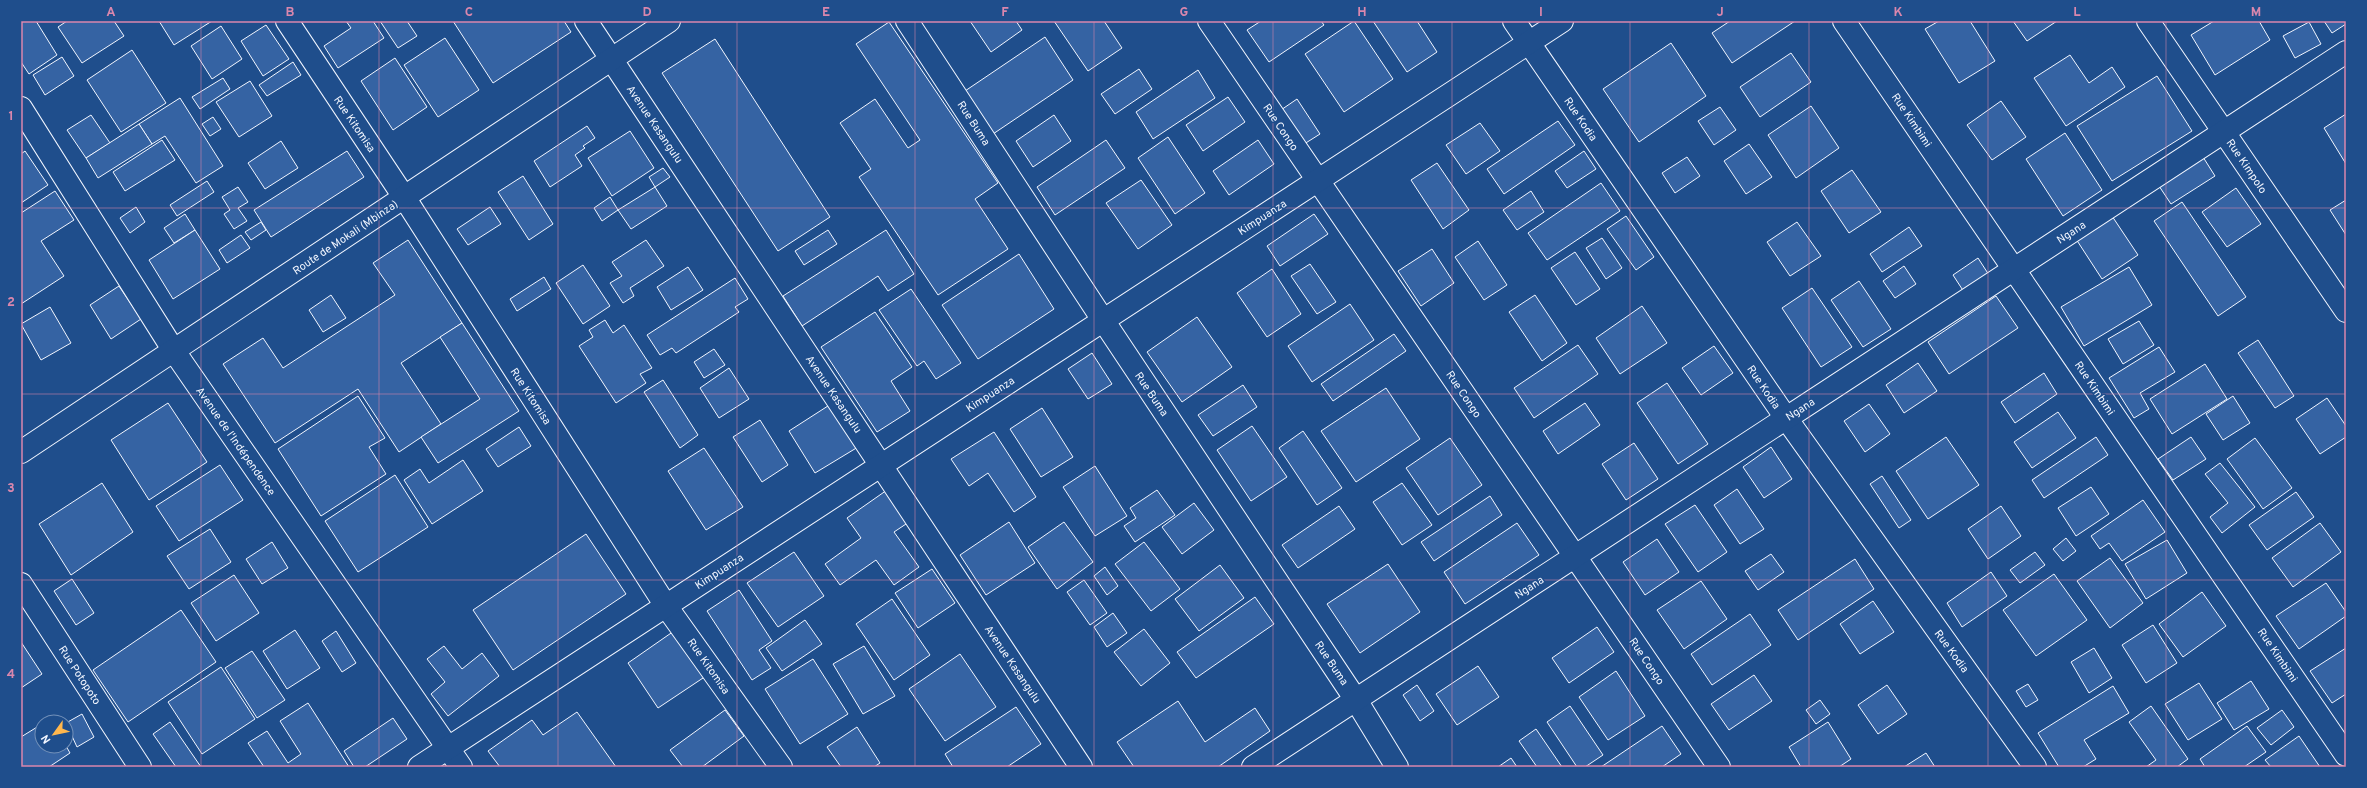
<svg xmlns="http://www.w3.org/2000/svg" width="2367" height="788" font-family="Overpass,sans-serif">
	<rect width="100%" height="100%" fill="#1f4e8c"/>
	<g fill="#3563a3" stroke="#f2f6ff">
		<path d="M24,21h12l21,34 -28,19 -8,-12v-39z"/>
		<path d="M67,21h47l10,15 -42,27 -24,-36z"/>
		<path d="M159,21h53l-38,24z"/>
		<path d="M346,21h27l11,17 -46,30 -14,-22 27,-18z"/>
		<path d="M380,21h27l10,15 -19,12z"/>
		<path d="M453,21h111l7,11 -78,51z"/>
		<path d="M970,21h46l6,9 -31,22z"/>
		<path d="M1054,21h50l18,27 -34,23z"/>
		<path d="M1261,21h60l3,4 -55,37 -22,-32z"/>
		<path d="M1354,21l39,58 -49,33 -39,-58z"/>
		<path d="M1373,21h44l20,31 -30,20z"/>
		<path d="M1730,21h65l-63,42 -20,-30z"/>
		<path d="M1939,21h31l25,40 -36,22 -34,-54z"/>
		<path d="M2013,21h44l-30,20z"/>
		<path d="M2214,21h45l11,19 -55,35 -24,-40z"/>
		<path d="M2324,21h22v3l-14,9z"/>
		<path d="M889,22l109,161 -23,16 33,50 -70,46 -79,-118 12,-8 -31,-46 35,-24 33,49 12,-8 -64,-96z"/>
		<path d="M2309,22l12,22 -26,14 -12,-22z"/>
		<path d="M266,25l23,34 -26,17 -22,-35z"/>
		<path d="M221,26l21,33 -30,20 -21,-33z"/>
		<path d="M1045,37l28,43 -80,54 -28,-43z"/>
		<path d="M445,38l34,52 -41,27 -34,-52z"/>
		<path d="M715,39l115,178 -52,34 -116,-178z"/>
		<path d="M1671,43l35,53 -67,46 -36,-53z"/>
		<path d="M132,50l34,53 -45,29 -34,-52z"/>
		<path d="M1791,53l20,29 -51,35 -20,-30z"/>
		<path d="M2070,55l19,28 23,-16 13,20 -59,39 -32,-48z"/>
		<path d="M62,57l12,19 -29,19 -12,-20z"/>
		<path d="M395,58l32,49 -34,23 -32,-49z"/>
		<path d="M293,62l8,13 -34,21 -8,-11z"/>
		<path d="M1139,69l13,20 -37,25 -14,-20z"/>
		<path d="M1198,70l17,28 -62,41 -17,-27z"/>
		<path d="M2157,76l35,55 -80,50 -35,-55z"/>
		<path d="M223,78l7,11 -30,20 -8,-12z"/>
		<path d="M250,81l22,35 -33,21 -23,-35z"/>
		<path d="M1228,97l17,25 -42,29 -17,-26z"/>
		<path d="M180,98l43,68 -27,17 -31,-47 -13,8 -13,-20z"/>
		<path d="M1297,99l23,35 -19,12 -23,-34z"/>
		<path d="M2001,101l25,36 -34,23 -25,-35z"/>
		<path d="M1811,106l28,42 -43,30 -28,-43z"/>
		<path d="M1720,107l16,23 -22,15 -16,-24z"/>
		<path d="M2346,114v50l-22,-36z"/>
		<path d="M91,115l19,28 -24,15 -19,-28z"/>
		<path d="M1054,115l17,26 -38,26 -17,-26z"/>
		<path d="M213,117l8,12 -11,7 -8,-12z"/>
		<path d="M1558,121l17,24 -71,49 -17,-25z"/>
		<path d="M1480,123l20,28 -34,23 -20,-29z"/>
		<path d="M139,124l13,20 -54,34 -12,-20z"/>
		<path d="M587,126l8,12 -12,8 2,2 -10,7 7,11 -32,21 -16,-26z"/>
		<path d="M630,131l24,37 -42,28 -24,-38z"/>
		<path d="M2065,133l37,57 -39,26 -37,-57z"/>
		<path d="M1168,137l37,56 -30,21 -37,-56z"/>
		<path d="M162,140l13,20 -50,31 -12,-19z"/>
		<path d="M1106,140l19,28 -70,47 -18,-28z"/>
		<path d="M1258,140l16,24 -45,31 -16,-24z"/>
		<path d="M281,141l17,27 -33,21 -17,-26z"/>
		<path d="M1749,144l23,33 -26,17 -22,-33z"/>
		<path d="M25,151l23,34 -27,18v-49z"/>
		<path d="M347,151l17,26 -93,60 -17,-27z"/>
		<path d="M1584,151l12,18 -29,19 -12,-17z"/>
		<path d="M1687,157l13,19 -25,17 -13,-20z"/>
		<path d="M2203,157l12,19 -44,28 -12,-18z"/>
		<path d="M1437,163l32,47 -26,19 -32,-49z"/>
		<path d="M663,168l7,9 -15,10 -6,-10z"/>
		<path d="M1852,170l29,42 -32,21 -28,-42z"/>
		<path d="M523,176l30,48 -24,16 -31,-48z"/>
		<path d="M1141,180l31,45 -34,24 -32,-46z"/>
		<path d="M207,181l7,11 -37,24 -7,-11z"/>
		<path d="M1601,183l19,28 -73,49 -19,-27z"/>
		<path d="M238,187l10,15 -10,6 9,13 -13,8 -10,-15 6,-4 -8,-13z"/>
		<path d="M655,187l12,19 -36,23 -13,-19z"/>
		<path d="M2236,188l25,36 -34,23 -25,-35z"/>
		<path d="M55,191l19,29 -33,21 23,35 -43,28v-91z"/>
		<path d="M1531,191l13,21 -27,18 -14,-20z"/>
		<path d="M610,197l8,13 -16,11 -8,-13z"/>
		<path d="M2346,200v35l-16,-25z"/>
		<path d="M2182,202l64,95 -28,19 -64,-95z"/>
		<path d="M136,207l9,15 -15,11 -10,-15z"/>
		<path d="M490,207l11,17 -33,21 -11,-16z"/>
		<path d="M185,214l10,16 -21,13 -10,-15z"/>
		<path d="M1314,214l14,20 -48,32 -13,-20z"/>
		<path d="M1626,216l28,41 -18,13 -29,-41z"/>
		<path d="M2112,216l26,39 -36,24 -26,-40z"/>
		<path d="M261,222l5,8 -15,10 -6,-8z"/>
		<path d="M1797,222l24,34 -31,20 -23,-34z"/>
		<path d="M1909,227l13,19 -40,26 -12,-18z"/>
		<path d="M195,230l25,39 -47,30 -24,-39z"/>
		<path d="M828,230l9,14 -33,21 -9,-14z"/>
		<path d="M886,230l28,44 -26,17 -10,-15 -76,50 -19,-30z"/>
		<path d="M241,235l9,13 -23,15 -8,-13z"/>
		<path d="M1602,238l20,30 -16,11 -20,-31z"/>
		<path d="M408,240l54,83 -61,40 40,61 -42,28 -41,-63 -83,54 -52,-79 40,-26 20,30 112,-73 -22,-32z"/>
		<path d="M646,240l18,26 -34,22 4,8 -11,7 -13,-20 12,-7 -10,-14z"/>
		<path d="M1478,241l29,44 -23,15 -29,-43z"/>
		<path d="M1432,249l22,34 -33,23 -23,-35z"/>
		<path d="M1575,252l25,37 -24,16 -25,-37z"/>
		<path d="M1019,254l35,55 -76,50 -36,-54z"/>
		<path d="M1978,258l11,17 -25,17 -11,-17z"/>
		<path d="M1310,264l26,38 -19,12 -26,-38z"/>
		<path d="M583,265l27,41 -27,18 -27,-41z"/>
		<path d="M1904,266l12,18 -21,14 -12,-17z"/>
		<path d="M688,267l15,23 -32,20 -14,-23z"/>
		<path d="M2129,267l23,38 -68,41 -23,-39z"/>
		<path d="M1272,269l29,45 -34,23 -30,-44z"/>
		<path d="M544,277l7,12 -34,22 -7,-12z"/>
		<path d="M735,278l13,21 -13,8 4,5 -63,41 -4,-5 -12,7 -13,-20z"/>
		<path d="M1859,281l32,48 -28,18 -32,-47z"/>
		<path d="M119,286l22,33 -30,20 -21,-34z"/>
		<path d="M1812,288l40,59 -31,20 -39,-59z"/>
		<path d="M911,289l50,74 -25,16 -12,-18 -7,5 -38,-56z"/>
		<path d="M331,295l15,23 -23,14 -14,-22z"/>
		<path d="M1535,295l32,48 -25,18 -33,-49z"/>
		<path d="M1996,296l22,32 -69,46 -21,-32z"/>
		<path d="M1350,304l24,36 -62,42 -24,-36z"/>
		<path d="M1642,306l25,37 -47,31 -24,-36z"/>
		<path d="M50,307l21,36 -30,17 -20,-36z"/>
		<path d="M875,312l37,55 -21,14 19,30 -33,21 -56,-85z"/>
		<path d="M1197,317l35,50 -50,35 -35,-50z"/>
		<path d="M605,320l8,13 11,-8 28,43 -12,6 6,9 -30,20 -37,-57 14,-9 -4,-7z"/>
		<path d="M2139,321l15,24 -31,19 -15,-25z"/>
		<path d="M462,323l57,88 -81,52 -17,-26 59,-38 -40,-62z"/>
		<path d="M1394,334l12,17 -73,50 -12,-17z"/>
		<path d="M2258,340l36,56 -19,12 -37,-55z"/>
		<path d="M1578,345l20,29 -64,44 -20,-30z"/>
		<path d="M1714,346l19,27 -32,22 -19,-27z"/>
		<path d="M2159,347l16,25 -35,21 9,16 -15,9 -25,-40z"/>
		<path d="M714,349l11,16 -21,13 -10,-16z"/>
		<path d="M1092,353l20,31 -24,15 -20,-30z"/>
		<path d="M1918,363l19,28 -33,22 -18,-28z"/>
		<path d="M2205,364l22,35 -55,35 -22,-35z"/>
		<path d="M729,368l20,31 -30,19 -19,-30z"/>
		<path d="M2044,373l13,21 -42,29 -14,-21z"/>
		<path d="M663,380l35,55 -18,13 -36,-56z"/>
		<path d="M1667,383l41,61 -30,20 -41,-61z"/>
		<path d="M1243,385l14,22 -44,29 -15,-21z"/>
		<path d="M1386,388l34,51 -64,43 -35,-51z"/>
		<path d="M358,396l27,42 -16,9 17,27 -65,42 -43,-67z"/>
		<path d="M2233,396l17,27 -27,17 -17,-26z"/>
		<path d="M2327,398l19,28v11l-26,17 -24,-35z"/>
		<path d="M168,403l39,59 -58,38 -38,-60z"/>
		<path d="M1585,403l15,22 -42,29 -15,-23z"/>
		<path d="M831,404l27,43 -43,26 -26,-42z"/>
		<path d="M1869,404l21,30 -25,18 -21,-31z"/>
		<path d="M1042,408l31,49 -32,20 -31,-48z"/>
		<path d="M2058,412l18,26 -44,30 -18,-26z"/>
		<path d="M760,420l28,45 -26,17 -29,-45z"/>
		<path d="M1252,426l35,51 -36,24 -34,-51z"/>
		<path d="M519,427l12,19 -33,21 -12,-18z"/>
		<path d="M1303,431l39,57 -25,17 -38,-57z"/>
		<path d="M994,432l42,65 -22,15 -26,-39 -19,13 -18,-27z"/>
		<path d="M1946,437l33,48 -51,34 -32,-48z"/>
		<path d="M2096,437l12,18 -64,43 -12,-18z"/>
		<path d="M2191,437l15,22 -33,21 -15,-21z"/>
		<path d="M1450,438l32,47 -44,30 -32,-47z"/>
		<path d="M2255,438l37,50 -29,21 -36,-50z"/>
		<path d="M1634,443l24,36 -32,21 -24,-36z"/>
		<path d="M1771,447l21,32 -28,19 -21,-31z"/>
		<path d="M704,448l39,59 -37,23 -38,-59z"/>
		<path d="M463,460l20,31 -51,33 -28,-44 16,-11 9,14z"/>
		<path d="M2220,463l35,44 -33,26 -12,-16 18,-14 -23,-29z"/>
		<path d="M220,465l23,35 -64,41 -23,-35z"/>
		<path d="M1095,466l32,50 -32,20 -32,-49z"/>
		<path d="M395,475l33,52 -70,45 -33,-51z"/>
		<path d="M1882,476l29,44 -12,8 -29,-44z"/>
		<path d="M102,483l31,49 -62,43 -32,-51z"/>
		<path d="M1402,483l30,42 -30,20 -29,-43z"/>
		<path d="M2091,487l18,27 -33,22 -18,-28z"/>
		<path d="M1737,489l27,40 -24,15 -26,-39z"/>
		<path d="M887,490l22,32 -15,10 25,35 -25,18 -18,-25 -36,25 -15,-21 36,-26 -14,-20z"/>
		<path d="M1157,490l18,25 -40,27 -11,-16 12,-8 -6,-10z"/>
		<path d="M2296,492l18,25 -47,33 -18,-25z"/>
		<path d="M1490,496l12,19 -68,46 -13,-19z"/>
		<path d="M2143,500l22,32 -43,29 -13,-18 -9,6 -9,-13z"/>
		<path d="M1194,503l20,27 -32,24 -20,-27z"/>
		<path d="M1695,505l32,47 -29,20 -33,-48z"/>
		<path d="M1339,506l16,23 -57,39 -16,-23z"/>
		<path d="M2001,506l20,30 -33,23 -20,-30z"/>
		<path d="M1009,522l26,41 -49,32 -26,-40z"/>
		<path d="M1064,522l29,40 -36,27 -29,-42z"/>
		<path d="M1517,523l22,32 -74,49 -21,-32z"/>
		<path d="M2320,523l21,29 -48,35 -21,-29z"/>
		<path d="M210,529l21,33 -42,27 -22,-33z"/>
		<path d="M586,534l40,60 -113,76 -40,-60z"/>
		<path d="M2066,538l10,13 -13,10 -10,-12z"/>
		<path d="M1657,539l22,33 -34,23 -22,-33z"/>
		<path d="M2167,540l20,33 -41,26 -21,-35z"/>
		<path d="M272,542l16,26 -26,16 -16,-25z"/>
		<path d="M1144,542l36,47 -29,22 -36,-47z"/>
		<path d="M794,552l30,44 -46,31 -31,-44z"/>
		<path d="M2035,552l10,13 -25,18 -10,-13z"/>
		<path d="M1771,554l13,18 -26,18 -13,-19z"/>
		<path d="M2110,558l33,45 -33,25 -33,-47z"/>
		<path d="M1855,559l19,30 -76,51 -20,-30z"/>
		<path d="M1388,564l32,48 -60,41 -33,-49z"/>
		<path d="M1220,565l24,33 -45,33 -24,-32z"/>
		<path d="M1105,567l13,19 -11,9 -13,-19z"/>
		<path d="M932,569l23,34 -37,25 -23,-35z"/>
		<path d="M1991,572l16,24 -45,31 -15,-24z"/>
		<path d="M2054,574l33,46 -51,36 -33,-46z"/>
		<path d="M234,575l25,38 -43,28 -25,-38z"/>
		<path d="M72,579l22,34 -18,12 -22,-34z"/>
		<path d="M1084,580l23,33 -17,12 -23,-33z"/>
		<path d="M1701,581l26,38 -43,30 -27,-39z"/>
		<path d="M2326,583l20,29v4l-47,33 -23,-33z"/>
		<path d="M739,590l33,51 -13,9 12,18 -19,12 -45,-69z"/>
		<path d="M2202,592l24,34 -43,31 -24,-33z"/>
		<path d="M1255,597l19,27 -78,54 -19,-26z"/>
		<path d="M892,599l38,56 -36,25 -38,-56z"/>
		<path d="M1873,601l21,31 -34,22 -20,-30z"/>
		<path d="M181,610l35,52 -88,60 -35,-52z"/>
		<path d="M1113,613l14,20 -20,14 -13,-20z"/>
		<path d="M1750,614l21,31 -59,40 -21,-31z"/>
		<path d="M805,620l17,24 -40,27 -16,-23z"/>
		<path d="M2153,625l24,38 -31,20 -24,-38z"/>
		<path d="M1597,627l17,25 -45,31 -17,-25z"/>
		<path d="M1144,629l26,34 -29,23 -27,-34z"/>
		<path d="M295,630l25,38 -33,21 -24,-38z"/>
		<path d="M336,631l20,32 -14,9 -20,-31z"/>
		<path d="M674,631l32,45 -48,32 -30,-45z"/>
		<path d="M21,642l21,32 -21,14z"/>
		<path d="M444,646l18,23 20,-16 17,23 -51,40 -17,-22 14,-12 -18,-23z"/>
		<path d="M864,646l31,50 -32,18 -30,-50z"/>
		<path d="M2094,648l18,30 -23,15 -18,-31z"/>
		<path d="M2346,648v46l-14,9 -22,-32z"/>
		<path d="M252,651l33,49 -28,18 -32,-50z"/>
		<path d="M960,654l36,53 -51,34 -36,-52z"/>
		<path d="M813,659l35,55 -48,30 -35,-55z"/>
		<path d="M1478,666l21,31 -42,28 -21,-31z"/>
		<path d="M221,667l34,52 -53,35 -34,-52z"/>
		<path d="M1616,671l29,45 -37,24 -29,-43z"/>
		<path d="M1754,675l18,26 -43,29 -18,-26z"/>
		<path d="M2251,681l18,28 -35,21 -17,-27z"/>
		<path d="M2199,683l23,36 -34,21 -23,-36z"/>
		<path d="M2028,684l10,16 -12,7 -10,-16z"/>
		<path d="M1417,685l17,26 -14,10 -17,-26z"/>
		<path d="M1887,685l20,29 -29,20 -20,-29z"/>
		<path d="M2113,686l16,27 -45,27 12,19 -13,8h-24l-21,-34z"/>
		<path d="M1820,700l10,14 -14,10 -10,-14z"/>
		<path d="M1178,701l27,41 50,-34 15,23 -52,36h-84l-17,-25z"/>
		<path d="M308,703l41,64h-85l-16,-24 19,-12 21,32 13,-9 -21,-33z"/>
		<path d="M1570,706l33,49 -18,12h-8l-30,-45z"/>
		<path d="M2151,706l37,53 -11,8h-31l10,-7 -27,-38z"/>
		<path d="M1016,707l25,37 -34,23h-54l-8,-13z"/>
		<path d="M725,710l19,26 -42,31h-19l-13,-17z"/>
		<path d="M2282,710l12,17 -23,18 -14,-17z"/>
		<path d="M577,712l39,55h-116l-12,-16 44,-31 11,15z"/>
		<path d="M82,714l12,23 -17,10 -11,-24z"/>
		<path d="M393,718l14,21 -42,28h-11l-10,-16z"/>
		<path d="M170,722l31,45h-25l-23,-33z"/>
		<path d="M1828,722l23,37 -12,8h-38l-12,-20z"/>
		<path d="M42,724v22h24l4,7 -21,14h-28v-30z"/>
		<path d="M1662,726l19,28 -19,13h-61z"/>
		<path d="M2247,726l19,26 -22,15h-39l-5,-8z"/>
		<path d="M857,727l23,36 -6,4h-33l-14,-20z"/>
		<path d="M1536,729l26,38h-25l-18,-26z"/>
		<path d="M2299,736l21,31h-49l-6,-7z"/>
		<path d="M1926,753l9,14h-31z"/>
		<path d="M1511,758l6,9h-19z"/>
	</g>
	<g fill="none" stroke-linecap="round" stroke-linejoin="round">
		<g stroke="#f2f6ff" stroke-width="24">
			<g id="street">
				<path d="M287,21l117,176 262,409 115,161"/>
				<path d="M586,21l495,746"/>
				<path d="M907,21l196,299 253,380 41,67"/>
				<path d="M1209,21l510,746"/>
				<path d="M1514,21l272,397 249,349"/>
				<path d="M1844,21l502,734"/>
				<path d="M2148,21l198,290"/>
				<path d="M21,108l153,243 287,416"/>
				<path d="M21,584l119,183"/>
				<path d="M419,767l1143,-746"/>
				<path d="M1253,767l1093,-715"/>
			</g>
		</g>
		<g stroke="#f2f6ff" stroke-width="24">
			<path id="secondary" d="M21,452l648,-431"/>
		</g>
		<use href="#street" stroke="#1f4e8c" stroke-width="22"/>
		<use href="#secondary" stroke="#1f4e8c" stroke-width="22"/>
	</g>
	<path fill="none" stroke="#da87ad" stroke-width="1" stroke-opacity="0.55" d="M201,21v746M379,21v746M558,21v746M737,21v746M915,21v746M1094,21v746M1273,21v746M1452,21v746M1630,21v746M1809,21v746M1988,21v746M2166,21v746M21,208h2325M21,394h2325M21,580h2325"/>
	<g text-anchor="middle" stroke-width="3" stroke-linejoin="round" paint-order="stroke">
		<g font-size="11" fill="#f2f6ff" stroke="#1f4e8c">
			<text transform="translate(1581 119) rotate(56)" y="4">Rue Kodia</text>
			<text transform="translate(1912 120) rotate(56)" y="4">Rue Kimbimi</text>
			<text transform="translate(974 123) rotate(57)" y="4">Rue Buma</text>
			<text transform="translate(355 124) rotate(56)" y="4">Rue Kitomisa</text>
			<text transform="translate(655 124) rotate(56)" y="4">Avenue Kasangulu</text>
			<text transform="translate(1281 127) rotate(56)" y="4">Rue Congo</text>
			<text transform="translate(2247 166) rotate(56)" y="4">Rue Kimpolo</text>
			<text transform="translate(1262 217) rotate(-33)" y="4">Kimpuanza</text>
			<text transform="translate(2071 232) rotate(-33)" y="4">Ngana</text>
			<text transform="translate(345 237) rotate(-34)" y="4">Route de Mokali (Mbinza)</text>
			<text transform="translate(1764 387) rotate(56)" y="4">Rue Kodia</text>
			<text transform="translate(2095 388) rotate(56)" y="4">Rue Kimbimi</text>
			<text transform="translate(834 394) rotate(56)" y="4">Avenue Kasangulu</text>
			<text transform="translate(990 394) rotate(-33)" y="4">Kimpuanza</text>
			<text transform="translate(1152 394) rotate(56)" y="4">Rue Buma</text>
			<text transform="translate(1464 394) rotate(56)" y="4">Rue Congo</text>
			<text transform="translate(531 396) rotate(57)" y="4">Rue Kitomisa</text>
			<text transform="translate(1800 409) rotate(-33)" y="4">Ngana</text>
			<text transform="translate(236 441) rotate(55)" y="4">Avenue de l'Indépendence</text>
			<text transform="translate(719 571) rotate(-33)" y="4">Kimpuanza</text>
			<text transform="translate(1529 587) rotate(-33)" y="4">Ngana</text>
			<text transform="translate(1952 651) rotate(54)" y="4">Rue Kodia</text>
			<text transform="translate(2278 655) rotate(56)" y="4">Rue Kimbimi</text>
			<text transform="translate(1647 661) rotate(56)" y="4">Rue Congo</text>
			<text transform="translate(1332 663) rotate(56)" y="4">Rue Buma</text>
			<text transform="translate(1013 664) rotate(56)" y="4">Avenue Kasangulu</text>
			<text transform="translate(709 666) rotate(55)" y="4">Rue Kitomisa</text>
			<text transform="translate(80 675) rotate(57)" y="4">Rue Potopoto</text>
		</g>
	</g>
	<rect width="2367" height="788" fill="none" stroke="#1f4e8c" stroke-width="44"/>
	<g transform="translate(54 734) rotate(237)"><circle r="19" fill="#1f4e8c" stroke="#7391ba"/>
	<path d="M0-3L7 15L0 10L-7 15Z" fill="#ffb74d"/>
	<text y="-6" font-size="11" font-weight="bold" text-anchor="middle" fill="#f2f6ff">N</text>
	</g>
	<rect x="22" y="22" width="2323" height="744" fill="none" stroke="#da87ad" stroke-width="1.5"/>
	<g font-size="13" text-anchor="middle" font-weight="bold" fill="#da87ad">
		<text x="111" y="16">A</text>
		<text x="290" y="16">B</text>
		<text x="469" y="16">C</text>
		<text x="647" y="16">D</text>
		<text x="826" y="16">E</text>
		<text x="1005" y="16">F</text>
		<text x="1184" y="16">G</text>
		<text x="1362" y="16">H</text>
		<text x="1541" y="16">I</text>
		<text x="1720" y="16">J</text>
		<text x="1898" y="16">K</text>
		<text x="2077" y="16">L</text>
		<text x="2256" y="16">M</text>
		<text x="11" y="120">1</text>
		<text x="11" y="306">2</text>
		<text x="11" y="492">3</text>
		<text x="11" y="678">4</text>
	</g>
</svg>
